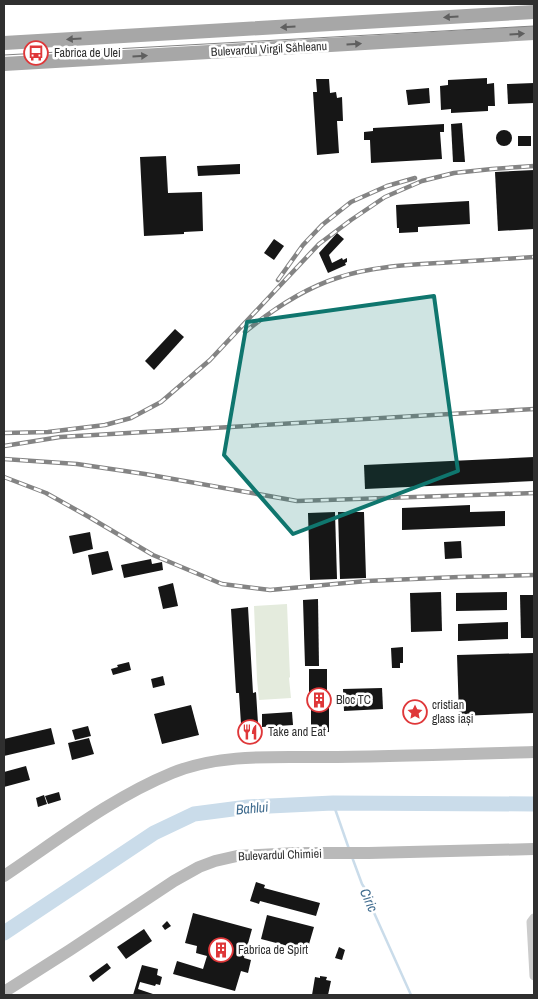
<svg xmlns="http://www.w3.org/2000/svg" width="538" height="999" font-family="'Archivo Narrow',sans-serif">
	<rect width="100%" height="100%" fill="#fff"/>
	<path fill="#e4ebdd" d="M287,604l3,73 -1,1 2,20 -32,2 -2,-21 -3,-73z"/>
	<g fill="none" stroke-linecap="round" stroke-linejoin="round">
		<g stroke="#cadcea" stroke-width="2.5">
			<path d="M333,803l16,46"/>
			<path d="M352,857l10,27 7,11 2,11 40,89"/>
		</g>
		<path stroke="#cadcea" stroke-width="15" d="M4,933l150,-100 40,-19 54,-7 85,-4 201,1"/>
	</g>
	<g fill="#161616">
		<path d="M487,78v6l7,-1 1,23h-7v5l-37,2v-4l-10,1 -1,-24 8,-1v-5z"/>
		<path d="M316,79h13l1,14 6,-1 1,6 5,-1 1,24h-6l2,32 -22,2 -4,-63h4z"/>
		<path d="M534,83v20l-26,1 -1,-20z"/>
		<path d="M429,88l1,15 -22,2 -2,-15z"/>
		<path d="M462,123l3,39h-12l-2,-38z"/>
		<path d="M444,124v8h-4l2,27 -71,4 -1,-23h-6v-8l9,-1v-3z"/>
		<circle cx="504" cy="138" r="8"/>
		<rect x="518" y="136" width="13" height="10"/>
		<path d="M166,156l2,37 34,-1 1,39 -19,1v2l-40,2 -4,-79z"/>
		<path d="M240,164v10l-42,2 -1,-10z"/>
		<path d="M534,170v59l-36,2 -3,-59z"/>
		<path d="M469,201l1,23 -52,3v5l-19,1v-5h-2l-1,-23z"/>
		<path d="M337,233l7,6 -15,16 3,8 10,-5 1,2 4,-2v4l-2,1 1,2 -18,8 -9,-20z"/>
		<path d="M274,239l10,7 -10,14 -10,-7z"/>
		<path d="M175,329l9,8 -30,33 -9,-9z"/>
		<path d="M534,457v24l-169,8 -1,-24z"/>
		<path d="M470,505v7l35,-1v15l-103,4v-22z"/>
		<path d="M335,512l2,67 -27,1 -2,-67z"/>
		<path d="M338,512h26l2,66 -26,1z"/>
		<path d="M90,532l3,17 -20,5 -4,-18z"/>
		<path d="M461,541l1,17 -17,1 -1,-17z"/>
		<path d="M108,551l5,19 -21,5 -4,-20z"/>
		<path d="M151,559l1,5 10,-2 1,8 -39,8 -3,-13z"/>
		<path d="M173,583l5,23 -15,3 -5,-22z"/>
		<path d="M441,592l1,39 -31,1 -1,-39z"/>
		<path d="M507,592v18l-51,1v-18z"/>
		<path d="M520,595h14v43h-13z"/>
		<path d="M318,599l1,67h-14l-2,-66z"/>
		<path d="M248,607l5,86 3,-1 3,47 -17,1 -3,-47h-3l-5,-84z"/>
		<path d="M508,622v17l-50,2v-17z"/>
		<path d="M403,647v16h-3v5h-8l-1,-20z"/>
		<path d="M534,653v60l-75,3 -2,-61z"/>
		<path d="M129,662l2,8 -18,5 -2,-6 7,-2 -1,-2z"/>
		<path d="M309,669h18v31h2v32h-18v-31h-2z"/>
		<path d="M163,676l2,9 -12,3 -2,-9z"/>
		<path d="M382,688l1,21 -39,2 -1,-22z"/>
		<path d="M191,705l8,30 -37,9 -8,-30z"/>
		<path d="M292,712l1,13 -31,2v-13z"/>
		<path d="M88,726l3,10 -16,4 -3,-10z"/>
		<path d="M51,728l4,16 -51,12v-17z"/>
		<path d="M89,738l5,16 -22,6 -4,-17z"/>
		<path d="M26,766l4,14 -26,7v-15z"/>
		<path d="M59,792l2,8 -13,4 -3,-8z"/>
		<path d="M44,795l3,9 -9,3 -2,-9z"/>
		<path d="M256,882l9,3 -1,3 56,15 -4,13 -56,-15 -1,3 -9,-3z"/>
		<path d="M193,913l59,16 -8,29 7,2 -3,13 -7,-2 -6,20 -62,-17 4,-13 26,8 4,-13 -11,-3 1,-7 -12,-3z"/>
		<path d="M267,915l47,12 -7,24 -46,-12z"/>
		<path d="M167,921l4,5 -6,4 -3,-4z"/>
		<path d="M144,929l8,12 -26,18 -9,-12z"/>
		<path d="M339,947l6,3 -3,10 -7,-2z"/>
		<path d="M107,963l4,5 -18,14 -4,-6z"/>
		<path d="M142,965l16,4 -1,6 5,2 -2,8 -4,-1 -1,2 -15,-4 -2,7 18,6h-23z"/>
		<path d="M320,976l7,1 -1,3 5,1 -3,14h-16l3,-18 5,1z"/>
	</g>
	<g fill="none" stroke-linecap="round" stroke-linejoin="round">
		<path stroke="#ccc" stroke-width="9" d="M534,918l-3,4 3,54"/>
		<g stroke="#b9b9b9" stroke-width="12">
			<path d="M4,876c54,-36 107,-78 168,-103 52,-21 110,-15 165,-16 66,-1 131,-3 197,-5"/>
			<path d="M4,992l66,-42 104,-69 25,-14 16,-6 22,-5 59,-3h73l165,-4"/>
		</g>
		<g stroke="#a7a7a7" stroke-width="14">
			<path d="M4,43l530,-31"/>
			<path d="M4,64l530,-31"/>
		</g>
		<path stroke="#848484" stroke-width="1" d="M4,55l530,-29"/>
		<g stroke="#848484" stroke-width="4.5">
			<g id="rail">
				<path d="M278,280l25,-35 19,-20 29,-23 36,-16 28,-8"/>
				<path d="M245,332c27,-22 58,-43 92,-54 32,-11 68,-13 102,-15 32,-2 63,-4 95,-6"/>
				<path d="M4,433l44,-1 57,-7 26,-7 30,-16 49,-42 109,-116 32,-24 34,-23 37,-16 32,-8 38,-4 42,-3"/>
				<path d="M4,446l56,-9 474,-28"/>
				<path d="M4,459l73,5 68,10 152,27 237,-8"/>
				<path d="M4,477l42,16 43,24 64,38 69,29 48,6 97,-9 92,-4 75,-2"/>
			</g>
		</g>
		<use href="#rail" stroke="#fff" stroke-width="2.5" stroke-dasharray="8" stroke-linecap="butt"/>
	</g>
	<defs><path id="oneway-solid" d="M-6-.8H1V-3.2L6.5 0L1 3.2V.8H-6Z" transform="scale(1.25)"/></defs>
	<g fill="#5f5f5f">
		<use href="#oneway-solid" transform="translate(451 17) rotate(177)"/>
		<use href="#oneway-solid" transform="translate(288 27) rotate(177)"/>
		<use href="#oneway-solid" transform="translate(517 34) rotate(-3)"/>
		<use href="#oneway-solid" transform="translate(74 39) rotate(177)"/>
		<use href="#oneway-solid" transform="translate(354 44) rotate(-4)"/>
		<use href="#oneway-solid" transform="translate(140 56) rotate(-3)"/>
	</g>
	<path fill="#0f766e" fill-opacity="0.2" stroke="#0f766e" stroke-width="4" stroke-linejoin="round" d="M434,296l24,175 -165,63 -69,-79 23,-133z"/>
	<defs>
		<g id="bus-ring" transform="scale(1.25)"><circle r="9.5" fill="#fff" stroke="#df3739" stroke-width="1.5"/><path d="M-5-6H5V4H4V6H2V4H-2V6H-4V4H-5ZM-3.5-4V0h7V-4ZM-3.5 1.2v1.5H-2V1.2ZM2 1.2v1.5H3.5V1.2Z" fill="#df3739"/></g>
		<g id="building-ring" transform="scale(1.25)"><circle r="9.5" fill="#fff" stroke="#df3739" stroke-width="1.5"/><path d="M-4-6H4V6H1V3H-1V6H-4ZM-2.5-4.3h1.7v1.8h-1.7ZM.8-4.3h1.7v1.8H.8ZM-2.5-1h1.7V.8h-1.7ZM.8-1h1.7V.8H.8Z" fill="#df3739"/></g>
		<g id="sight-ring" transform="scale(1.25)"><circle r="9.5" fill="#fff" stroke="#df3739" stroke-width="1.5"/><path d="M0-6L1.8-2.2L6-1.7L2.9 1.2L3.7 5.4L0 3.3L-3.7 5.4L-2.9 1.2L-6-1.7L-1.8-2.2Z" fill="#df3739"/></g>
		<g id="restaurant-ring" transform="scale(1.25)"><circle r="9.5" fill="#fff" stroke="#df3739" stroke-width="1.5"/><path d="M-5-6h1v4h1v-4h1v4h1v-4h1v5L-1.5 .5V6h-2V.5L-5-1ZM5-6V6H3V1.5H1.5Q1.5-4 5-6Z" fill="#df3739"/></g>
	</defs>
	<g fill-rule="evenodd">
		<use href="#bus-ring" x="36" y="53"/>
		<use href="#building-ring" x="319" y="700"/>
		<use href="#sight-ring" x="415" y="712"/>
		<use href="#restaurant-ring" x="250" y="732"/>
		<use href="#building-ring" x="221" y="950"/>
	</g>
	<g text-anchor="middle" stroke-width="5" stroke-linejoin="round" paint-order="stroke">
		<g font-size="12" fill="#2f2f2f" stroke="#fff">
			<text transform="translate(269 49) rotate(-3)" y="4">Bulevardul Virgil Săhleanu</text>
			<text transform="translate(280 855) rotate(-2)" y="4">Bulevardul Chimiei</text>
		</g>
		<g font-size="12" fill="#2f2f2f" stroke="#fff" text-anchor="start">
			<text x="54" y="57">Fabrica de Ulei</text>
			<text x="336" y="704">Bloc TC</text>
			<text x="432" y="709">cristian<tspan x="432" dy="14">glass iași</tspan></text>
			<text x="268" y="736">Take and Eat</text>
			<text x="238" y="954">Fabrica de Spirt</text>
		</g>
		<g font-size="14" font-style="italic" fill="#3f6b8e" stroke="#fff">
			<text transform="translate(252 808) rotate(-5)" y="5">Bahlui</text>
			<text transform="translate(369 900) rotate(66)" y="5">Ciric</text>
		</g>
	</g>
	<rect width="538" height="999" fill="none" stroke="#2f2f2f" stroke-width="10"/>
</svg>
